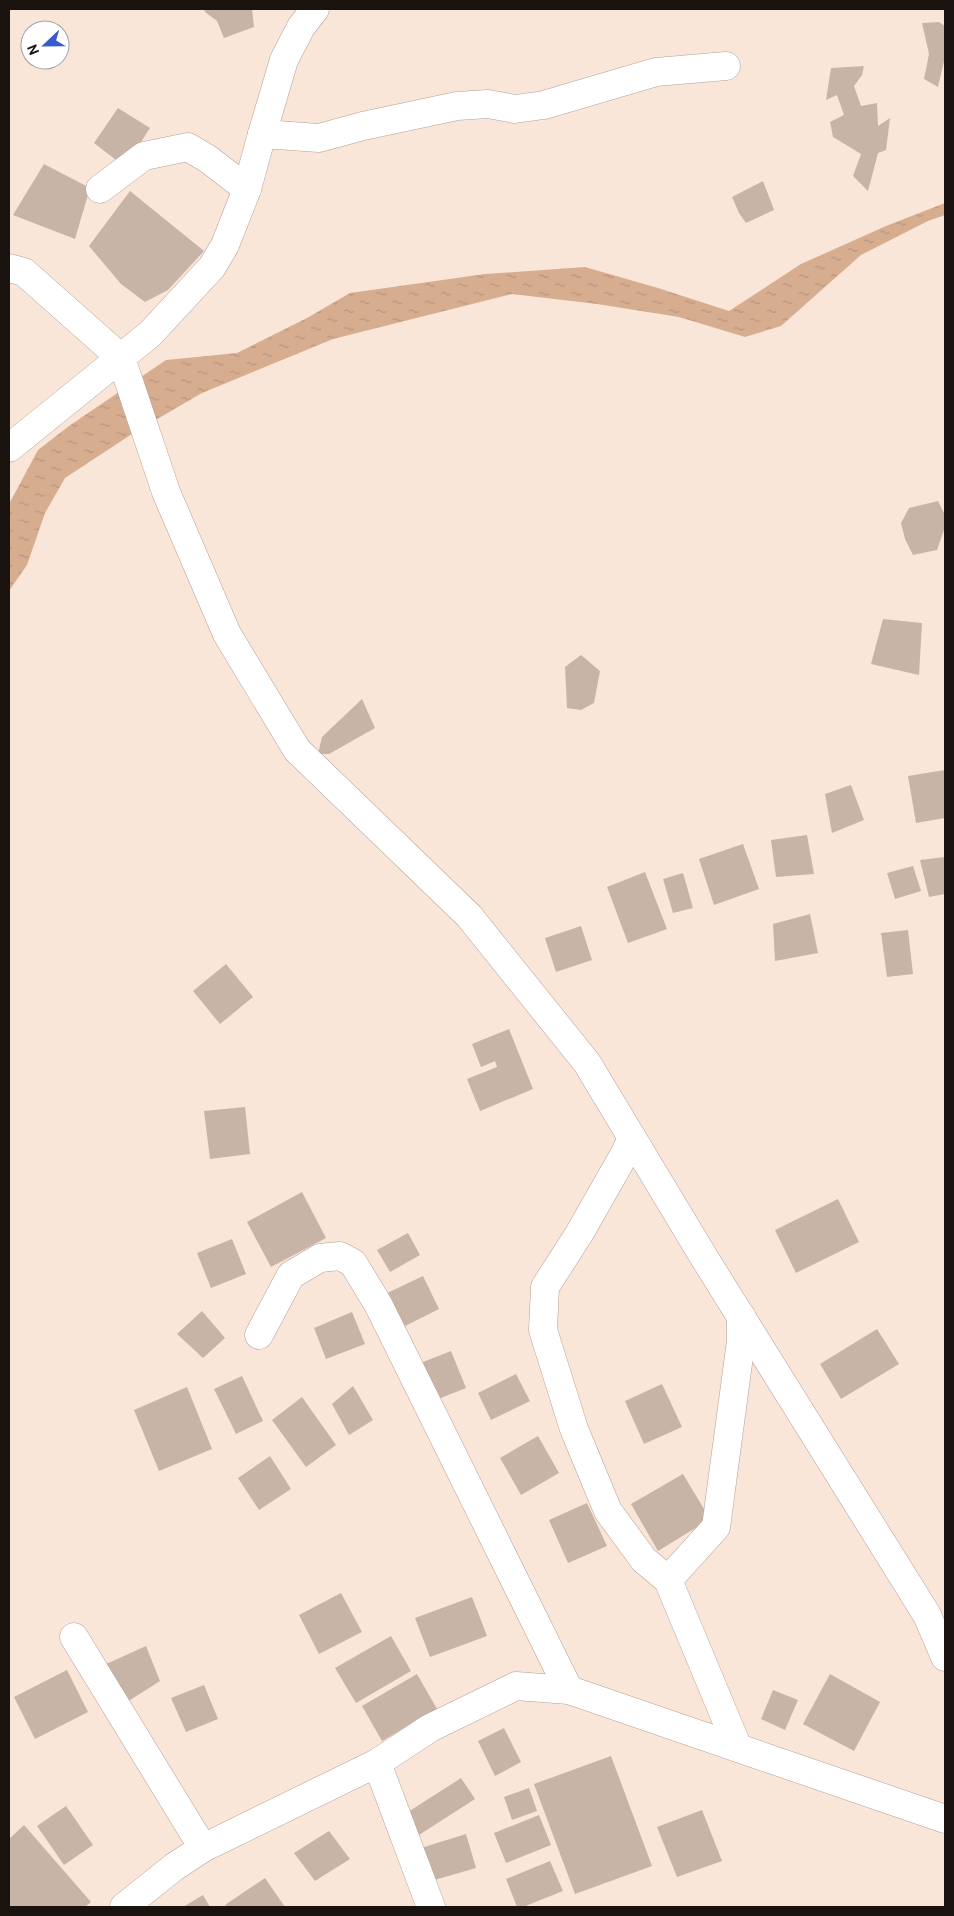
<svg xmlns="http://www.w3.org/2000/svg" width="954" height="1916" font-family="Cabin,sans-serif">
	<defs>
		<pattern id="water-ripples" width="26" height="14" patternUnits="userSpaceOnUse" patternTransform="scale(1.25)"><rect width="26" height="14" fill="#d7ad90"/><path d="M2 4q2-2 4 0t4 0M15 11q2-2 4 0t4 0" fill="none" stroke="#b8947b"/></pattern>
	</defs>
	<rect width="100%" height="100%" fill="#fae6d9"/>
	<path fill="url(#water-ripples)" d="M945,203v12l-17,6 -67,34 -80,71 -36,11 -66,-20 -82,-13 -85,-10 -179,45 -131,54 -67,39 -70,46 -20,35 -18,52 -18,26v-87l29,-54 31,-24 97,-66 71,-7 70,-35 43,-25 135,-19 100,-7 73,21 71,23 72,-47 85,-38z"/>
	<g fill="#c7b4a7">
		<path d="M204,9h48l2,18 -30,11 -7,-17 -12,-9z"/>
		<path d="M939,22l6,4v31l-7,30 -14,-8 5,-25 -7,-31z"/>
		<path d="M864,66l-2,9 -8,11 7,20 16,-3 1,23 12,-8 -4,32 -8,3 -10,38 -15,-15 8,-22 -28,-17 -3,-15 14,-7 -7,-20 -11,5 5,-32z"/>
		<path d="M118,108l32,20 -25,39 -31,-24z"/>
		<path d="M44,164l46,24 -15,51 -62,-24z"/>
		<path d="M763,181l11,29 -28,13 -7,-10 -7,-16z"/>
		<path d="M130,191l74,60 -36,39 -23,12 -24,-18 -32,-38z"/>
		<path d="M938,501l7,14v12l-8,23 -24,5 -8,-16 -4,-16 8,-15z"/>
		<path d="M883,619l39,4 -3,52 -48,-11z"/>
		<path d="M581,655l19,16 -6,32 -13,7 -14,-2 -2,-41z"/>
		<path d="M362,699l13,29 -46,26h-11l4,-17z"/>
		<path d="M945,770v48l-29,5 -8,-47z"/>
		<path d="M851,785l13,35 -32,13 -7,-39z"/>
		<path d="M807,835l7,39 -38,3 -5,-37z"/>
		<path d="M743,844l16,45 -45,16 -15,-46z"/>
		<path d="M945,857v37l-16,3 -9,-37z"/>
		<path d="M913,866l8,25 -26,8 -8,-26z"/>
		<path d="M645,872l22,57 -39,14 -21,-56z"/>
		<path d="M683,873l10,35 -20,5 -10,-34z"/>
		<path d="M810,914l8,39 -43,8 -2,-37z"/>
		<path d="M581,926l11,34 -36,12 -11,-34z"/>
		<path d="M908,930l5,44 -26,3 -6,-44z"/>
		<path d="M226,964l27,33 -33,27 -27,-33z"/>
		<path d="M509,1029l24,60 -53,22 -13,-32 30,-12 -2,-6 -14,6 -9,-23z"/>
		<path d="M245,1107l5,47 -40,5 -6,-48z"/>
		<path d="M302,1192l24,46 -55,29 -24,-45z"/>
		<path d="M838,1199l21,43 -63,31 -21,-43z"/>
		<path d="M408,1233l12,22 -30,17 -13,-22z"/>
		<path d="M232,1239l14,35 -35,14 -14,-35z"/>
		<path d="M423,1276l16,33 -40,20 -16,-34z"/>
		<path d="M202,1311l23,27 -22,20 -26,-24z"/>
		<path d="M352,1312l13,32 -39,15 -12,-31z"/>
		<path d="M877,1329l22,35 -58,35 -21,-35z"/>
		<path d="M451,1351l15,37 -33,13 -15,-37z"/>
		<path d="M516,1374l14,27 -39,19 -13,-27z"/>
		<path d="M242,1376l21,45 -27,13 -22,-45z"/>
		<path d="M662,1384l20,43 -38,17 -19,-43z"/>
		<path d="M353,1386l20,34 -24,15 -17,-31z"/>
		<path d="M187,1387l25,62 -53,22 -25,-61z"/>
		<path d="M302,1397l34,48 -30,22 -34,-47z"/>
		<path d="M538,1436l21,37 -38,22 -21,-37z"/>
		<path d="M270,1456l21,33 -32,21 -21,-32z"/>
		<path d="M683,1474l27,45 -52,32 -27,-47z"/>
		<path d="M587,1503l20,43 -39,17 -19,-43z"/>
		<path d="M341,1593l21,39 -43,22 -20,-39z"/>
		<path d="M472,1597l15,39 -57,21 -15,-39z"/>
		<path d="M391,1636l20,35 -55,32 -21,-35z"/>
		<path d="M146,1646l14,35 -36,23 -20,-39z"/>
		<path d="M67,1670l21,42 -53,27 -21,-42z"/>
		<path d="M417,1674l20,35 -55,32 -20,-35z"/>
		<path d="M830,1674l50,28 -26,49 -51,-27z"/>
		<path d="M204,1685l14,34 -32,13 -15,-34z"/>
		<path d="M773,1690l25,10 -13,30 -24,-11z"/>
		<path d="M504,1728l17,34 -26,14 -17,-35z"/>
		<path d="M611,1756l41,110 -77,28 -41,-110z"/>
		<path d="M461,1778l14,21 -56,36 -14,-21z"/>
		<path d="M529,1788l8,23 -25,9 -8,-23z"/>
		<path d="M66,1806l27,39 -29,20 -27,-39z"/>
		<path d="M702,1810l20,51 -45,16 -20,-50z"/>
		<path d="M539,1815l12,30 -45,18 -12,-30z"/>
		<path d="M24,1825l67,77 -6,5h-76v-68z"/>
		<path d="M329,1831l21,28 -35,22 -21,-28z"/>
		<path d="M466,1834l10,34 -45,13 -10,-33z"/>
		<path d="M550,1861l13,30 -40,16h-6l-11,-28z"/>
		<path d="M265,1878l20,29h-58l-2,-2z"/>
		<path d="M203,1895l7,12h-27z"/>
	</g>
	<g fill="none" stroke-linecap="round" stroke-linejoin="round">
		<g stroke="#b4a194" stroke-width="29">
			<g id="minor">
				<path d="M262,134l22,-74 17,-33 14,-18"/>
				<path d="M100,189l44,-33 44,-9 20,12 39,30"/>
				<path d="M9,268l15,4 97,86 45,134 61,142 70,116 172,166 118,147 118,196 222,356 18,42"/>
				<path d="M9,448l141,-114 62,-67 13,-22 22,-56 15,-55 57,4 44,-12 94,-20 31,-2 27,5 29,-4 112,-33 70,-6"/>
				<path d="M632,1138l-8,17 -45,79 -34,53 -2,43 31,99 34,82 36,49 24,20 70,168"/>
				<path d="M259,1335l32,-60 29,-17 20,-2 13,7 25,41 191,386"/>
				<path d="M668,1580l48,-53 25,-186v-25"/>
				<path d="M74,1637l129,211"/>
				<path d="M377,1763l54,144"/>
				<path d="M124,1907l50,-40 29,-19 174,-85 53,-35 86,-42 53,4 376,129"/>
			</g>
		</g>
		<use href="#minor" stroke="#fff" stroke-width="28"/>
	</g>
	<rect width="954" height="1916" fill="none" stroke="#19120e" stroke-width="20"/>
	<g transform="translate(45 45) rotate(248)"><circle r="24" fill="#ffffff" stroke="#a3a09f"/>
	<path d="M0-4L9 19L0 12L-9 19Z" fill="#375bcc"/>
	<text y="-8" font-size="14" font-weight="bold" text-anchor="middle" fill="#19120e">N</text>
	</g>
</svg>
